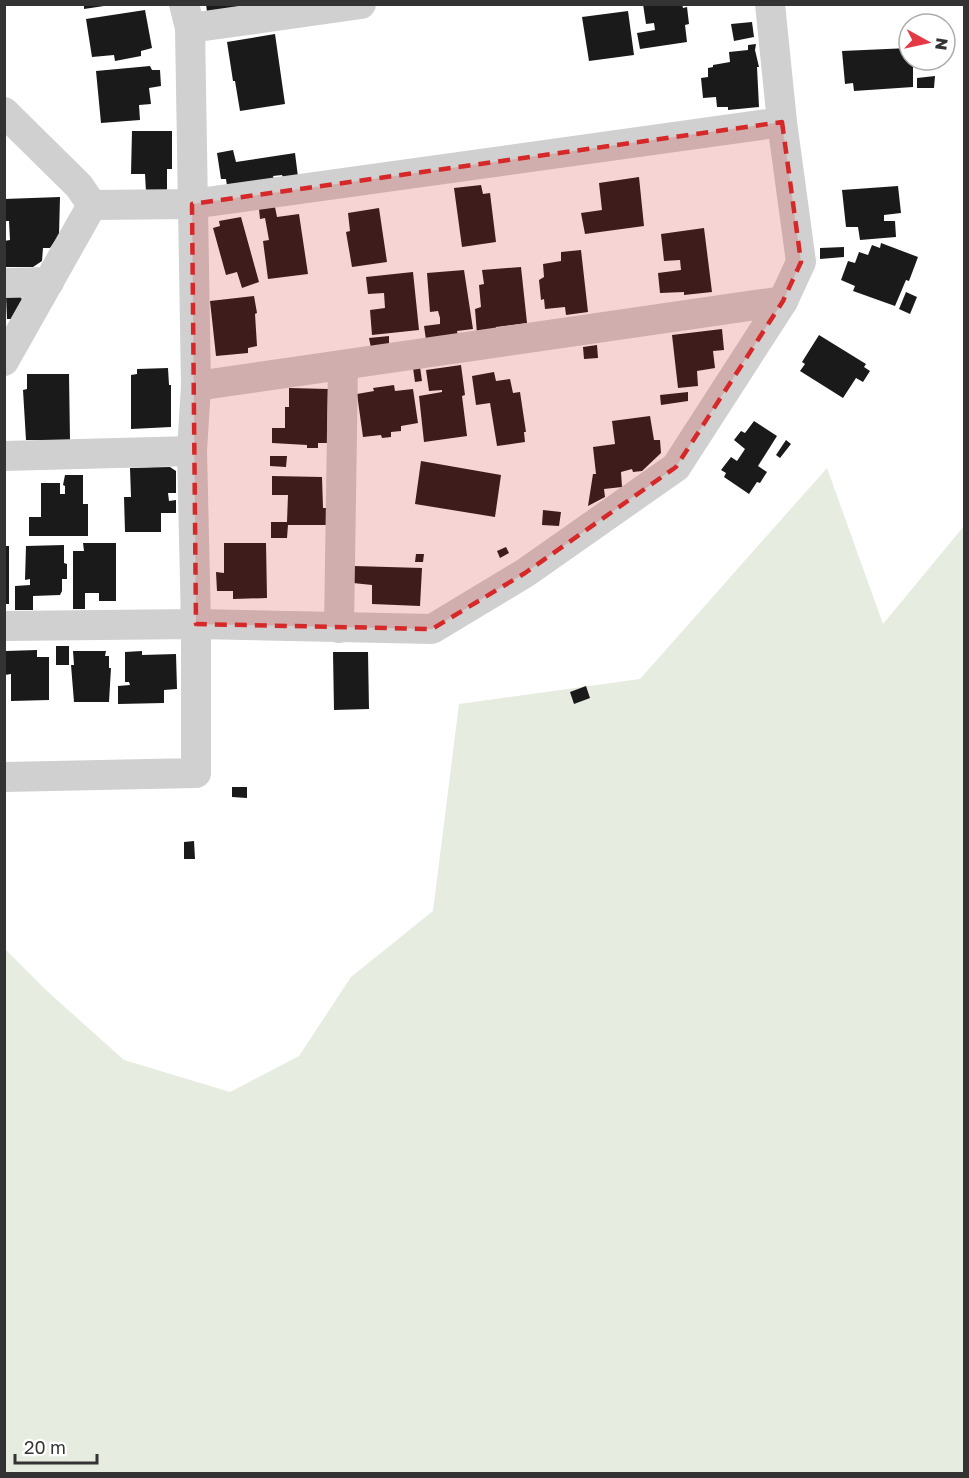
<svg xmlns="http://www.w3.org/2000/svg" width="969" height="1478" font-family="'Golos Text',sans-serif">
	<rect width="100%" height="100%" fill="#fff"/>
	<path fill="#e6ecdf" d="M827,468l56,156 81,-98v947h-959l-1,-525 44,44 76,68 106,32 69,-36 52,-79 82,-66 26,-207 181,-25z"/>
	<g fill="#1a1a1a">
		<path d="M84,4h20v2l-20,3z"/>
		<path d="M206,4h36l1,2 -36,6z"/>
		<path d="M643,4h39l1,4 4,-1 2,17 -4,1 2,17 -47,7 -3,-16 18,-3 -1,-7 -8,1z"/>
		<path d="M145,10l7,38 -11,3v5l-26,5 -1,-6 -22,2 -6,-38z"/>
		<path d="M628,11l6,44 -45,6 -7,-44z"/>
		<path d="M752,22l2,15 -20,4 -3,-17z"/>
		<path d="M275,34l10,70 -45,7 -5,-30h-2l-6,-39z"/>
		<path d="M756,44l-1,6 4,17h-2l2,40 -31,3v-3h-11l-1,-10 -13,1 -2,-20 7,-1v-9l5,-1v-2l17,-3 -1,-10 19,-2v-5z"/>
		<path d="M909,48v12h6v6h-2v21l-59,4 -1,-8 -8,1 -3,-33z"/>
		<path d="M150,66l2,4h8l1,16 -12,2 2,16 -12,1 1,15 -39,3 -5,-52z"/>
		<path d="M935,76l-1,12h-17v-10z"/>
		<path d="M132,131h40v38h-5v23h-21l-1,-18h-14z"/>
		<path d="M233,150l3,12 59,-9 3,24 -14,2 -2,-4 -9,1 1,3 -47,7 -1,-7h-5l-4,-26z"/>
		<path d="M639,177l5,49 -59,8 -4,-21 21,-3 -3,-27z"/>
		<path d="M481,185l2,9 7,-1 6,49 -34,5 -8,-59z"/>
		<path d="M898,186l3,27 -17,2v6h11l1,16 -36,3 -2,-13h-12l-4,-37z"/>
		<path d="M60,197l-1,38 -9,13h-7l-1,13 -9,6h-29v-26l6,-1 -1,-19h-5v-22z"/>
		<path d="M275,207l2,10 22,-3 9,60 -40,5 -5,-38 6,-1 -4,-22 -5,1 -1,-10z"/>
		<path d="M379,208l8,54 -35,5 -6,-35 4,-1 -2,-18z"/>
		<path d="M241,217l18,65 -17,6 -5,-16 -11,3 -13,-47 7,-2 -1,-5z"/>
		<path d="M704,228l8,64 -28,3v-3l-24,1 -2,-20 23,-3 -1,-10 -16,1 -3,-27z"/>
		<path d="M881,243l37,14 -9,24 -3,-1 -11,26 -42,-15 2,-5 -14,-6 7,-19 7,2 4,-11 9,3 4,-10 8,3z"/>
		<path d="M844,247v10l-24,2v-11z"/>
		<path d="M581,250l7,62 -22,3 -1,-8 -20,2 -1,-10 -3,1 -2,-20 5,-3 -1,-13 18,-3v-9z"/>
		<path d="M521,267l6,56 -31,4v4l-19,3 -2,-25 6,-2 -2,-22 5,-1 -2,-14z"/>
		<path d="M464,270l9,59 -16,2 1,5 -32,4 -2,-14 16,-2v-6l-2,-7 -8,1 -3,-39z"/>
		<path d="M413,272l6,58 -47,5 -2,-25 15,-2 -1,-15 -16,1 -2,-17z"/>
		<path d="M906,292l11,5 -7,17 -11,-5z"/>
		<path d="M19,295l5,7 -9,17h-8l-1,-23z"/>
		<path d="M254,296l3,17 -2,1 2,32 -9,2v5l-32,3 -6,-55z"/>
		<path d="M722,329l2,21 -11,1 2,17 -18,3 1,15 -20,2 -6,-53z"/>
		<path d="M819,335l47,29 -2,3 6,4 -7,11 -7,-4 -13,20 -43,-27 5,-7 -3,-2z"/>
		<path d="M389,336v10l-18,2 -2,-10z"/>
		<path d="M597,345l1,13 -14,1 -1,-12z"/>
		<path d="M461,365l4,30 -3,1 5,40 -43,6 -5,-46 23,-4v-2l-13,1 -3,-21z"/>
		<path d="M420,367l2,14 -7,1 -2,-14z"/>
		<path d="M168,368l1,17h2v42l-40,2v-54l6,-1v-5z"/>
		<path d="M494,372l2,9 14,-2 3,14 7,-1 6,40h-2l1,10 -28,4 -7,-43 -14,2 -4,-29z"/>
		<path d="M27,374h42l1,66h-44l-3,-50 4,-1z"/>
		<path d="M394,385l1,6 18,-2 5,34 -17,3v5l-10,1v5l-9,1 -1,-3 -18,2 -6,-43 17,-3 -1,-3z"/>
		<path d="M289,388l39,1 -1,54h-9v5h-11v-3l-35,-2v-15h13v-21h4z"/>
		<path d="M688,392v9l-27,4 -1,-10z"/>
		<path d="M650,416l4,24h6l1,13 -19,18 -9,1 -1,-3 -11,3 1,15 -18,2 1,8 -17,9 5,-32h3l-3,-27 22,-3 -3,-23z"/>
		<path d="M754,421l23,15 -19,30 9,6 -7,11 -3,-1 -8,12 -25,-17 2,-4 -5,-3 10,-13 6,4 8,-12 -11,-9 7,-9 4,2z"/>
		<path d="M786,440l5,4 -11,14 -4,-3z"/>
		<path d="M270,456h17l-1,11 -16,-1z"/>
		<path d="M421,461l80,14 -6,42 -80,-13z"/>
		<path d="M170,467l6,4v22h-8l1,8 7,-1v13h-15v19h-36l-1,-35h7l-1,-29z"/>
		<path d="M65,475h18v29h5v32h-59v-19h12v-34h19v11h5v-8l-2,-1z"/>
		<path d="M272,476l50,1 1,31h4v17h-39l-1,13h-16v-16h16l1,-27h-16z"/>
		<path d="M543,510l18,2 -2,14 -17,-1z"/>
		<path d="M83,543h33v58h-17v-8h-14v16h-12v-58h11z"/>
		<path d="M224,543h42l1,55 -34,1v-8h-16l-1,-19 8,1z"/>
		<path d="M64,545v18l3,1v15h-5v12l-2,4 -27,1v14h-18v-24l15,-1v-6l-5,1 1,-34z"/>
		<rect x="4" y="546" width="5" height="58"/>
		<path d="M506,547l3,6 -9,5 -3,-7z"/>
		<path d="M416,554h8l-1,8h-8z"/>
		<path d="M354,566l68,2 -2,38 -48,-2v-19l-19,-2z"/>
		<rect x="56" y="646" width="13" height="19"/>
		<path d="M37,650v7h12v43l-38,1v-27l-6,1 1,-24z"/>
		<path d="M73,651h33l-1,5h4v12h2l-2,34h-35l-3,-37h3z"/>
		<path d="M142,651v4l34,-1 1,35 -13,1v13l-46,1v-18l12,-1 -1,-3h-4v-30z"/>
		<path d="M333,652h35l1,57 -35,1z"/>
		<path d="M586,686l4,12 -16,6 -4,-12z"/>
		<path d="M232,787h15v11l-15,-1z"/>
		<path d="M194,841l1,18h-11v-17z"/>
	</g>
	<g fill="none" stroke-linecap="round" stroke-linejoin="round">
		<g stroke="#d0d0d0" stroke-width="30">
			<path d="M190,28l171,-24"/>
			<path d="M4,112l75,74 13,19 100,-1 590,-82"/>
			<path d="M4,283l45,-1"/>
			<path d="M4,361l88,-156"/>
			<path d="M196,386l587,-85"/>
			<path d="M4,456l188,-5"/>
			<path d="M4,626l192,-2 236,5 93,-56 151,-106 107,-166 18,-39 -19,-140 -12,-118"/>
			<path d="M339,628l4,-263"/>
			<path d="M4,777l192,-4v-149l-4,-173 4,-65 -6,-358 -6,-24"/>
		</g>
	</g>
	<path fill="#d62828" fill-opacity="0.2" stroke="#d62828" stroke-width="4.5" stroke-dasharray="12 8" stroke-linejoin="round" d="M782,122l19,140 -18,39 -107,166 -151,106 -93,56 -236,-5 -4,-420z"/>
	<rect width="969" height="1478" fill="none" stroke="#333333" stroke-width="12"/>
	<g transform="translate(927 42) rotate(98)"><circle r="28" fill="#ffffff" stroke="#adadad" stroke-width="1.5"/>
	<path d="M0-4.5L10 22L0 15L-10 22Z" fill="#e63946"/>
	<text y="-9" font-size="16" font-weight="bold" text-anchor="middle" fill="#333333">N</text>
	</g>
	<path d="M15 1454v9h82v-9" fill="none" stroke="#333333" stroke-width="3"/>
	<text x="24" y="1454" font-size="18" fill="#333333" stroke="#ffffff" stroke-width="4.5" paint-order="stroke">20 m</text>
</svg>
